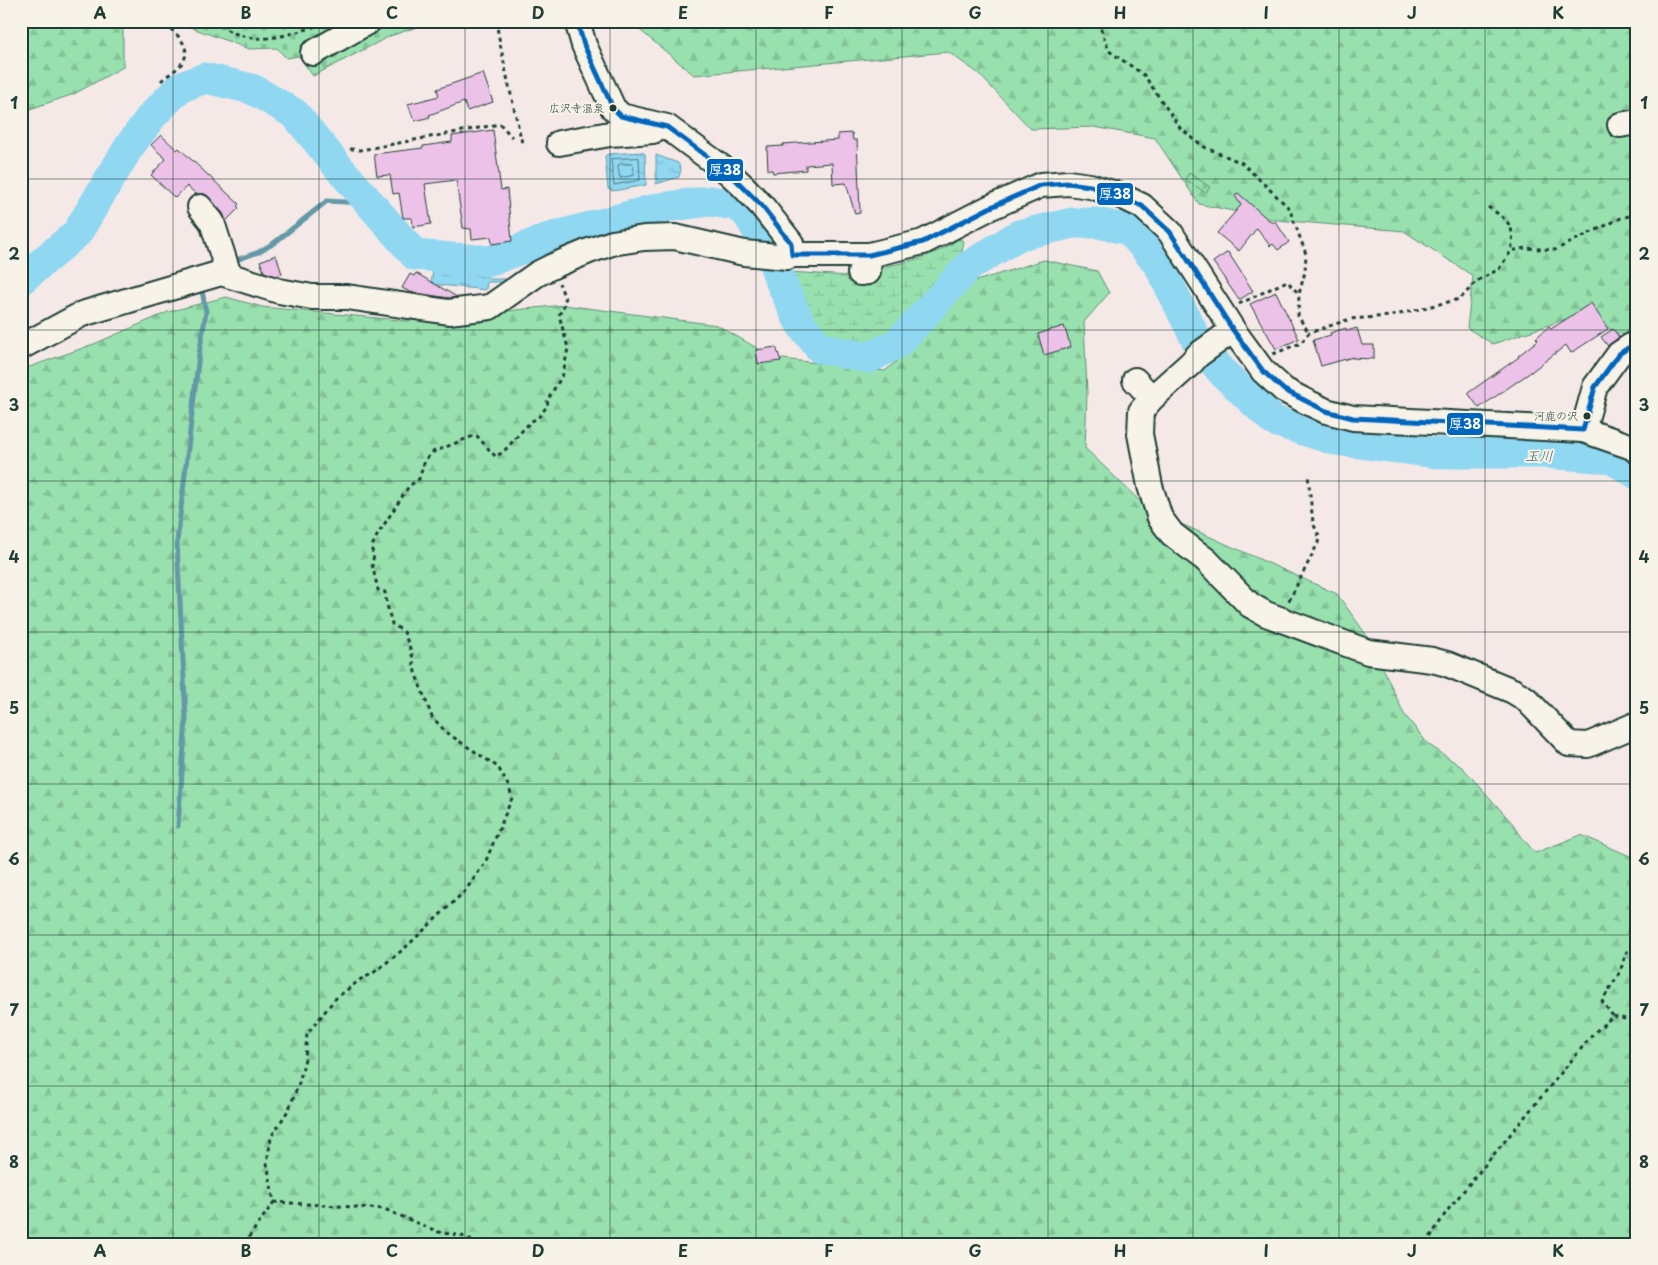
<svg xmlns="http://www.w3.org/2000/svg" width="1658" height="1265" font-family="'Playpen Sans','Klee One',sans-serif">
	<defs>
		<pattern id="forest-firs" width="22" height="20" patternUnits="userSpaceOnUse" patternTransform="scale(1.25)"><rect width="22" height="20" fill="#98e1af"/><path d="M5 1l3.5 6h-7zM16 11l3.5 6h-7z" fill="#83c297"/></pattern>
		<pattern id="wetland-marsh" width="20" height="14" patternUnits="userSpaceOnUse" patternTransform="scale(1.25)"><rect width="20" height="14" fill="#98e1af"/><path d="M1 5h8M5 5V1M11 12h8M15 12V8" fill="none" stroke="#83c297"/></pattern>
		<pattern id="cemetery-stones" width="16" height="16" patternUnits="userSpaceOnUse" patternTransform="scale(1.25)"><rect width="16" height="16" fill="#98e1af"/><path d="M2 7V4a2 2 0 0 1 4 0v3zM10 15v-3a2 2 0 0 1 4 0v3z" fill="#83c297"/></pattern>
		<pattern id="water-ripples" width="26" height="14" patternUnits="userSpaceOnUse" patternTransform="scale(1.25)"><rect width="26" height="14" fill="#90d7f2"/><path d="M2 4q2-2 4 0t4 0M15 11q2-2 4 0t4 0" fill="none" stroke="#7cb9d0"/></pattern>
	</defs>
	<rect width="100%" height="100%" fill="#f5e9e8"/>
	<filter id="ink" filterUnits="userSpaceOnUse"><feTurbulence type="fractalNoise" baseFrequency=".02" numOctaves="2"/><feDisplacementMap in="SourceGraphic" scale="10" xChannelSelector="R" yChannelSelector="G"/><feConvolveMatrix kernelMatrix="1 2 1 2 8 2 1 2 1" color-interpolation-filters="sRGB"/></filter>
	<g filter="url(#ink)">
		<g fill="url(#forest-firs)" stroke="#5c8f72">
			<path d="M21,21h102v46l-49,27 -53,18z"/>
			<path d="M629,21h1008v316l-20,-4 -33,-20 -91,31 -26,-16 6,-52 -69,-45 -127,-11 -78,-16 -44,-66 -61,-11 -63,2 -53,-56 -30,-21 -254,23z"/>
			<path d="M1044,260l53,11 12,22 -25,29 3,71 -2,55 63,61 189,85 33,46 34,74 24,30 35,24 50,56 8,12 14,17 46,-18 56,24v385h-1616v-874l73,-26 74,-32 58,-15 36,10 146,14 156,-16 153,20 57,33 111,13 36,-31 52,-58z"/>
		</g>
		<path fill="url(#wetland-marsh)" stroke="#5c8f72" d="M958,239l6,2 -5,25 -38,36 -15,25 -13,13 -14,6 -66,-14 -15,-23 -8,-37 57,4 1,-6c28,1 89,-12 110,-31z"/>
		<g fill="url(#cemetery-stones)" stroke="#5c8f72">
			<path d="M184,21h251l-45,15 -77,40 -14,-20 -13,2 -9,-10 -28,1 -62,-23z"/>
			<path d="M1189,173l21,14 -4,6 -21,-14z"/>
		</g>
		<g fill="url(#water-ripples)" stroke="#6399a6">
			<path d="M642,152l3,2 1,31 -33,6 -5,-2 -3,-33 3,-2z"/>
			<path d="M656,155l22,8 3,6 -2,8 -23,7z"/>
			<path d="M433,270l54,6 1,3h18v3h-19l-1,8 -55,-6z"/>
		</g>
		<g fill="none" stroke-linecap="round" stroke-linejoin="round">
			<g stroke="#4c7b80" stroke-width="1">
				<path d="M639,158l1,22 -26,5 -3,-26z"/>
				<path d="M620,164h13l1,11 -14,3 -2,-11z"/>
			</g>
			<g stroke="#6399a6" stroke-width="5">
				<path d="M239,259l20,-7 15,-9 53,-42 35,2 7,-2"/>
				<path d="M178,826l8,-107 -9,-177 22,-188 7,-42 -4,-21"/>
			</g>
			<path stroke="#90d7f2" stroke-width="31" d="M21,280l56,-47 52,-86 22,-30 28,-29 26,-10 47,11 43,25 45,55 75,86 75,6 56,-22 113,-31 51,-7 26,4 11,8 23,39 9,26 21,45 20,25 49,10 29,-15 71,-77 50,-31 54,-12h25l31,7 29,33 38,76 27,34 51,48 61,19 101,13h108l67,5 26,16"/>
		</g>
		<g fill="#edc2e9" stroke="#1f3d34">
			<path d="M483,73l10,29 -26,9 -3,-9 -35,13 1,2 -15,4 -1,-3h-1l-5,-14 31,-8 -2,-7z"/>
			<path d="M493,130l8,60 6,-1 5,52 -20,3 -1,-7 -19,2 -1,-10 -8,-1 -7,-48 -31,4 6,40 -18,3 -1,-9h-9l-4,-25 -6,1 -3,-19 -13,1 -3,-22 49,-6v-2l29,-4v-6z"/>
			<path d="M852,133l1,7h4l3,73 -5,1 -9,-31 -13,1 -1,-21 -26,2v5l-33,3 -1,-3h-4l-1,-23 16,-1v-2l55,-4v-6z"/>
			<path d="M161,135l16,15 2,-2 60,56 -2,2 2,2 -13,13 -3,-8 -18,-19h-9l-9,-8 -12,12 -24,-23 15,-16 -15,-14z"/>
			<path d="M1238,193l34,30 3,-2 14,21 -11,8 -5,-6 -3,2 -13,-18 -18,23 -22,-18 24,-28 -6,-9z"/>
			<path d="M1228,252l25,39 -14,9 -26,-38z"/>
			<path d="M276,255l6,19 -6,2 -12,-4 -4,-11z"/>
			<path d="M416,273l41,24 -8,1 -39,-6 -8,-4 8,-14 4,2z"/>
			<path d="M1276,292l23,47 -23,10 -26,-45z"/>
			<path d="M1591,303l17,26 -37,24 -5,-8 -35,27 -52,36 -11,-15 51,-36 -1,-1 20,-16 -2,-2 13,-12 2,3z"/>
			<path d="M1064,326l7,21 -27,8 -6,-21z"/>
			<path d="M1346,328l1,3 10,-3 5,17h12v14l-22,-1 1,-1 -32,9 -8,-26 18,-5 -1,-2z"/>
			<path d="M1613,329l6,8 -11,9 -7,-9z"/>
			<path d="M776,347l5,14 -23,3 -2,-14z"/>
		</g>
		<g fill="none" stroke-linecap="round" stroke-linejoin="round">
			<g stroke="#1f3d34" stroke-width="28">
				<g id="minor">
					<path d="M577,21l7,24 29,63 8,8 46,11 61,45 14,13 20,21 29,37 1,12"/>
					<path d="M313,53l56,-32"/>
					<path d="M1620,125l17,-3"/>
					<path d="M559,143l51,-9 43,-3"/>
					<path d="M200,207l12,15 17,53"/>
					<path d="M860,273l8,-1 1,-17"/>
					<path d="M21,347l61,-33 139,-41 58,18 33,6h35l102,15 41,-5 47,-33 16,-8 36,-15 23,-8 32,-5 31,-1 69,16 43,4 5,-2h77l54,-13 66,-34 52,-23 27,-2 22,3 29,9 23,11 28,26 63,98 30,41 21,19 19,10 23,11 27,7 230,12 49,17 5,4"/>
					<path d="M1135,380l17,18 39,-35 7,-8 35,-25"/>
					<path d="M1152,398l-11,13 -1,23 10,52 10,32 12,16 34,26 44,45 16,9 102,38 64,8 15,4 66,27 13,8 43,45 19,1 49,-21"/>
					<path d="M1583,430l12,-43 24,-33 18,-12"/>
				</g>
			</g>
			<g stroke="#1f3d34" stroke-width="3" stroke-dasharray="4 4" stroke-linecap="butt">
				<path d="M213,21c36,26 62,18 101,6"/>
				<path d="M496,21c7,41 17,82 26,122"/>
				<path d="M1098,21l11,30 35,24 36,53 24,19 38,16 47,45 17,46 -1,18 -6,22 -1,22 11,17"/>
				<path d="M161,81c6,-6 16,-11 21,-18 13,-17 -10,-33 -21,-42"/>
				<path d="M350,149l11,1 139,-26 12,13"/>
				<path d="M1488,207c20,13 28,19 23,44"/>
				<path d="M1239,304l48,-23 12,13"/>
				<path d="M1273,354l28,-11 8,-10 41,-14 41,-3 69,-17 17,-18 22,-12 12,-18 14,-3 30,2 66,-32 16,-4"/>
				<path d="M1289,601l29,-58 1,-7 -6,-13 -5,-48"/>
				<path d="M1613,1016l-11,-15 18,-29 6,-19 11,-13"/>
				<path d="M274,1202l110,7 57,24 19,2 19,9"/>
				<path d="M244,1244l30,-42 -7,-39 4,-26 18,-28 10,-26 6,-24 2,-25 28,-35 26,-20 11,-5 33,-26 60,-57 20,-28 27,-65 -3,-11 -11,-20 -51,-34 -15,-16 -17,-45 -3,-18 -8,-22 -12,-8 -5,-19 -2,-13 -7,-2 -6,-26 2,-9 -3,-7 7,-14 31,-48 10,-7 6,-19 8,-8 43,-17 20,22 9,-7 26,-29 6,-2 11,-14 -1,-4 16,-27 5,-26 -9,-33 7,-14 -7,-18"/>
				<path d="M1426,1244l21,-33 147,-178 19,-17 24,6"/>
			</g>
			<use href="#minor" stroke="#f7f3e8" stroke-width="24"/>
			<g stroke="#f7f3e8" stroke-width="9">
				<path id="bus-1" d="M577,21l7,24 29,63 8,8 46,11 61,45 34,34 29,37 1,12h77l54,-13 66,-34 52,-23 27,-2 22,3 29,9 23,11 28,26 63,98 30,41 21,19 42,21 27,7 230,12 12,-43 24,-33 18,-12"/>
			</g>
			<use href="#bus-1" stroke="#0065bd" stroke-width="5"/>
		</g>
	</g>
	<path fill="none" stroke="#1f3d34" stroke-width="1" stroke-opacity="0.55" d="M173,21v1223M319,21v1223M465,21v1223M610,21v1223M756,21v1223M902,21v1223M1048,21v1223M1193,21v1223M1339,21v1223M1485,21v1223M21,179h1616M21,330h1616M21,481h1616M21,632h1616M21,784h1616M21,935h1616M21,1086h1616"/>
	<g fill="#1f3d34" stroke="#f7f3e8" stroke-width="2">
		<circle cx="613" cy="108" r="4.5"/>
		<circle cx="1587" cy="416" r="4.5"/>
	</g>
	<g text-anchor="middle" stroke-width="4" stroke-linejoin="round" paint-order="stroke">
		<g font-size="11" fill="#1f3d34" stroke="#f7f3e8" text-anchor="end">
			<text x="604" y="112">広沢寺温泉</text>
			<text x="1578" y="420">河鹿の沢</text>
		</g>
		<g font-size="14" font-style="italic" fill="#365c5a" stroke="#f7f3e8">
			<text transform="translate(1539 456) rotate(1)" y="5">玉川</text>
		</g>
	</g>
	<g stroke="#f7f3e8" stroke-width="2">
		<rect x="706" y="158" width="38" height="24" rx="5" fill="#0065bd"/>
		<rect x="1096" y="182" width="38" height="24" rx="5" fill="#0065bd"/>
		<rect x="1446" y="412" width="38" height="24" rx="5" fill="#0065bd"/>
	</g>
	<g font-size="14" text-anchor="middle" font-weight="bold" fill="#fff">
		<text x="725" y="175">厚38</text>
		<text x="1115" y="199">厚38</text>
		<text x="1465" y="429">厚38</text>
	</g>
	<rect width="1658" height="1265" fill="none" stroke="#f7f3e8" stroke-width="55"/>
	<rect x="28" y="28" width="1602" height="1210" fill="none" stroke="#1f3d34" stroke-width="2"/>
	<g font-size="16" text-anchor="middle" font-weight="bold" fill="#1f3d34">
		<text x="100" y="19">A</text>
		<text x="246" y="19">B</text>
		<text x="392" y="19">C</text>
		<text x="538" y="19">D</text>
		<text x="683" y="19">E</text>
		<text x="829" y="19">F</text>
		<text x="975" y="19">G</text>
		<text x="1120" y="19">H</text>
		<text x="1266" y="19">I</text>
		<text x="1412" y="19">J</text>
		<text x="1558" y="19">K</text>
		<text x="14" y="109">1</text>
		<text x="1644" y="109">1</text>
		<text x="14" y="260">2</text>
		<text x="1644" y="260">2</text>
		<text x="14" y="411">3</text>
		<text x="1644" y="411">3</text>
		<text x="14" y="563">4</text>
		<text x="1644" y="563">4</text>
		<text x="14" y="714">5</text>
		<text x="1644" y="714">5</text>
		<text x="14" y="865">6</text>
		<text x="1644" y="865">6</text>
		<text x="14" y="1016">7</text>
		<text x="1644" y="1016">7</text>
		<text x="14" y="1168">8</text>
		<text x="1644" y="1168">8</text>
		<text x="100" y="1257">A</text>
		<text x="246" y="1257">B</text>
		<text x="392" y="1257">C</text>
		<text x="538" y="1257">D</text>
		<text x="683" y="1257">E</text>
		<text x="829" y="1257">F</text>
		<text x="975" y="1257">G</text>
		<text x="1120" y="1257">H</text>
		<text x="1266" y="1257">I</text>
		<text x="1412" y="1257">J</text>
		<text x="1558" y="1257">K</text>
	</g>
</svg>
